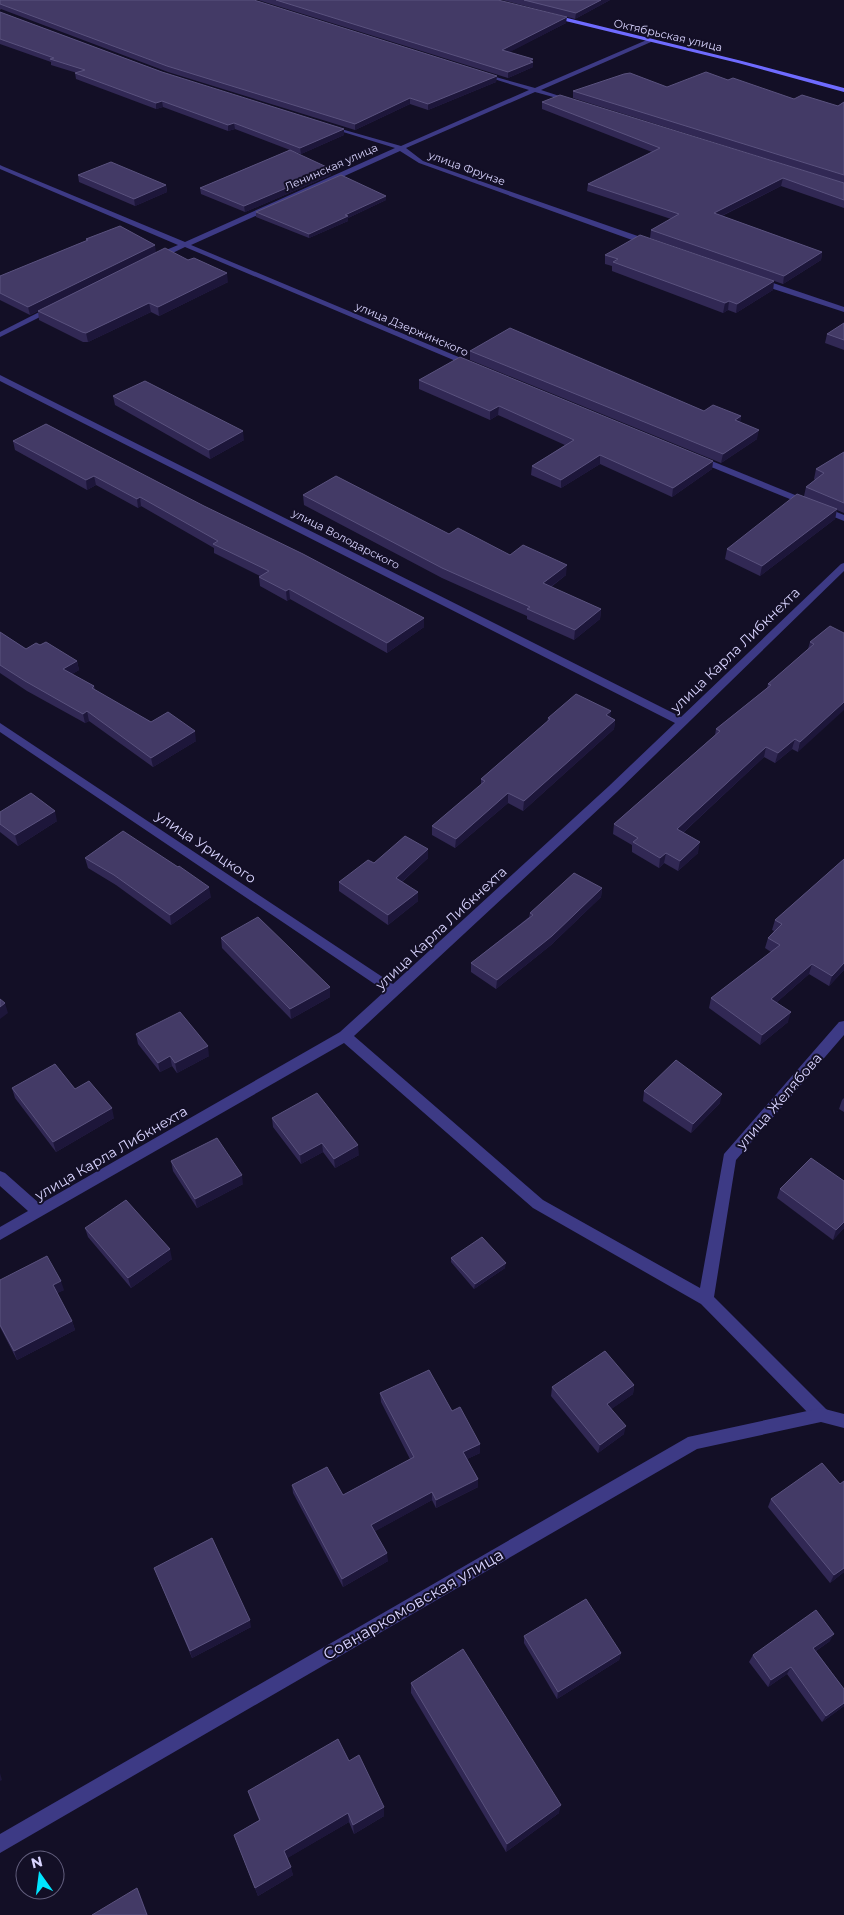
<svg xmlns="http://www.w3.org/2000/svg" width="844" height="1915" font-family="Montserrat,sans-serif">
	<rect width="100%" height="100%" fill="#130f26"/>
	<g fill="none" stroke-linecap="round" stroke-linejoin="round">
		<g fill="#3d3a85" fill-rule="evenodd">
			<path d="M649,39l2,3 -110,48 34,11v2l-40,-11 -129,56 17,13 229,80v4h-6l-227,-82 -19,-12 -209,94 282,118 1,2 -4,2 -285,-120 -27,13h-6v-4l26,-11 -178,-76v-4l2,1 183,76 210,-94 -68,-21v-2l74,21 128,-56 -51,-16v-2l57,16z"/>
			<path d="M755,279h6l83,28v5l-89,-29z"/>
			<path d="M51,306l7,2 -58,29v-5z"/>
			<path d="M0,375l681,342 160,-153 3,-1v8l-227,221 -263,244 189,164 157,88 24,-134 115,-132 5,-1v14l-108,125 -22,137 113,113 2,5 -2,5 -6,2 -6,-2 -114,-116 -168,-96 -189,-165 -344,197v-13l28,-16 -28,-25v-15l5,2 35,31 300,-172 45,-41 -385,-259v-9l393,261 216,-198 66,-63 -675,-342z"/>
			<path d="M697,455l147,60v6l-150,-61 -1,-2z"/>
		</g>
		<path fill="#3d3a85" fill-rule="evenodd" d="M821,1408l23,6v14l-23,-6 -124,27 -697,404v-19l688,-397z"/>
		<path fill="#6f6bff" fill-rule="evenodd" d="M551,14l191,47 102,27v4l-106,-29 -189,-46z"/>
	</g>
	<g fill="#312854">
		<path d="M0,0l497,76 -1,6 -68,28 -18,-6 -55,26 -187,-58 -167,-63 -1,1z"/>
		<path d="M258,0h240l68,23 -57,29 24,7v8l-25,11z"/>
		<path d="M502,0h108l-35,19z"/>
		<path d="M0,12l162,60 182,63 -43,19 -10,-3 40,24 -86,37 -44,-18 -1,-6 90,-38 -55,-21 -7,2 -65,-24 -7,2 -80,-30 -1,-6h2l-26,-8v-3l-51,-18z"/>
		<path d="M728,80l66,19 44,7 6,-4v81l-271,-85v-7l94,-4z"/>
		<path d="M542,102l302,81v25l-63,-22 -59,30 100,36 -1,8 -38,24 -133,-46 1,-8 20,-11 -84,-28 1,-7 64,-32 -110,-43z"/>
		<path d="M78,175l88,10 1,7 -32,14 -56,-24z"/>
		<path d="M386,200l-38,18v3l-39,17 -53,-21v-5z"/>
		<path d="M86,239l70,13 -48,24 120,6 -69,34 -8,-4 -63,30h-5l-44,-22 -1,-9 -8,4 -30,-15v-24l86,-35z"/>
		<path d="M605,255l169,26 -1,9 -37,23 -8,-3 -5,3 -111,-42v-5l-7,-2z"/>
		<path d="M844,323v27l-19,-7 2,-9z"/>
		<path d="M470,351l234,60 37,5 -1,6 17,17 -36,24 -251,-103z"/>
		<path d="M419,380l294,81 -1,8 -40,28 -72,-33 -39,24 -30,-13 1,-9 33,-21 -67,-30 -8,5 -71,-31z"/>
		<path d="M113,396l131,44 -34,19 -95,-54z"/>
		<path d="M46,424l378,203 -37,26 -97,-54 -3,2 -27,-15 -1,-9 1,-1 -46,-23v-5l-73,-42 -3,2 -42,-23 -9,5 -72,-40 -2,-9z"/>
		<path d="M844,452v61l-7,-3 -2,9 -75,57 -35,-17 2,-10 77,-53 2,-9 9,-7 -1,-1 2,-10z"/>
		<path d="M303,495l207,60 56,20 -15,12 50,22 -1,10 -26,21 -47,-21v-3l-85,-38 -138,-73z"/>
		<path d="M830,626l-32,126 -6,-3 -17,14 -11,-6 -81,76 15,20 -20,18 -14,-8 -5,5 -27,-16v-7l-19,-11 1,-10 101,-89 1,-6 51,-41 1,-4 40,-35 2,-7z"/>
		<path d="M0,632l26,17 14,-4 37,16 2,9 -7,4 22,12 1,4 56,32 45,19 -43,26 -64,-46 -4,2 -58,-32 -27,-18z"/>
		<path d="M548,718h62l5,2 -1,9 -91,82 -15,-8 -53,45 -23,-13v-9l49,-41v-6l66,-57z"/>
		<path d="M0,812l57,9 -39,25 -18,-14z"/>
		<path d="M428,849v9l-26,24 16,10v9l-30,24 -49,-34v-9l35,-19z"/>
		<path d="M85,858l126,39 -40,28 -55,-40 -28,-17z"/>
		<path d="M844,859v111l-15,16 -20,-12 -32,28 11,20 -28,23 -51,-37 2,-10 60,-46 -6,-4 3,-10 6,-7 -2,-1 3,-10z"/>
		<path d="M602,888l-1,9 -50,48 -55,44 -25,-17v-9l58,-46 1,-4z"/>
		<path d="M221,938l109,59 -39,22 -69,-71z"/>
		<path d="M136,1034l73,22 -32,17 -5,-7 -12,6 -22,-28z"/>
		<path d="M12,1088l63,1 39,29 -58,34 -41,-54z"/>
		<path d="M644,1091l76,12 -29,30 -48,-32z"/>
		<path d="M844,1098v14l-5,-3 3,-9z"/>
		<path d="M272,1118l87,37 -24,13 -12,-16 -22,12 -28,-37z"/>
		<path d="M171,1161l72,23 -46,24 -24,-37z"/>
		<path d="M844,1181v47l-11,12 -56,-42 3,-9z"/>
		<path d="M85,1228l87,31 -41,29 -43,-51z"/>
		<path d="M451,1258l54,10 -31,21 -23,-27z"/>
		<path d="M0,1280l64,10 -7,3 15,28 3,9 -58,30 -17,-33z"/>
		<path d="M634,1385l-1,9 -22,15 13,25 -26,19 -47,-57 1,-9z"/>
		<path d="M380,1393l72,18 28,33v9l-13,6 11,20v8l-42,21 -4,-8 -57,31 13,30 -45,26 -50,-94 -1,-8 51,10 67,-36 -29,-57z"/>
		<path d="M844,1481v91l-14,11 -62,-76 3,-8 69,-15z"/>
		<path d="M154,1568l97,59 -59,31 -35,-83z"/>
		<path d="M524,1636l97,17 -2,7 -62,39 -33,-56z"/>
		<path d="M830,1641l-14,10 28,38v17l-22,16 -35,-48 -19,13 -19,-25 4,-7z"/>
		<path d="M411,1683l148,130 -53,39 -95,-159z"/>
		<path d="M349,1761l35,55 -30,18 -5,-12 -62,36 6,17 -35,21 -24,-61 25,-15 -8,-20 -3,-9z"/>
	</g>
	<g fill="#1d163a">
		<path d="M601,0h9l-35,19 1,-6z"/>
		<path d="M567,17l-1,6 -64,33v-6z"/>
		<path d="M533,59v8l-25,11v-6z"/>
		<path d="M497,76l-1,6 -68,28v-6z"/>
		<path d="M410,98v6l-55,26v-6z"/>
		<path d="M162,101l1,6 -7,2v-6z"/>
		<path d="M234,123l1,6 -7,2v-6z"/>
		<path d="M344,129v6l-43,19 -1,-6z"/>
		<path d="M331,169v6l-86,37 -1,-6z"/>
		<path d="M783,178l-2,8 -68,34 1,-7z"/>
		<path d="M166,185l1,7 -32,14 -1,-7z"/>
		<path d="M386,196v4l-38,18v3l-39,17v-4l36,-19z"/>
		<path d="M155,245l1,7 -126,63 -2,-8z"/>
		<path d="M822,252l-1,8 -38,24 1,-8z"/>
		<path d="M227,273l1,9 -69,34 -1,-9z"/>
		<path d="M774,281l-1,9 -37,23 1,-9z"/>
		<path d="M729,301l-1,9 -5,3 2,-10z"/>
		<path d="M149,303l2,9 -63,30 -2,-9z"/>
		<path d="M499,406l-1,9 -8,5v-9z"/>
		<path d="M741,416l-1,8 -5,-4z"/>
		<path d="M759,430l-2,9 -36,24 2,-9z"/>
		<path d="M243,431l1,9 -34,19 -1,-9z"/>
		<path d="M600,455v9l-39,24v-8z"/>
		<path d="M713,461l-1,8 -40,28 1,-9z"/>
		<path d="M94,476l2,9 -9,5 -1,-10z"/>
		<path d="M140,497l1,9 -3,2 -1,-9z"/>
		<path d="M837,509l-2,10 -75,57 2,-10z"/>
		<path d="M567,565l-1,10 -24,18 1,-10z"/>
		<path d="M289,589l1,10 -3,2 -1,-10z"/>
		<path d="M601,609l-1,10 -26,21 1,-10z"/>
		<path d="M424,618v9l-37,26v-10z"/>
		<path d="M77,661l2,9 -14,8 -2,-9z"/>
		<path d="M844,702v8l-46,42 2,-10z"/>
		<path d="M87,711l2,10 -4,2 -2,-9z"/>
		<path d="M611,711l-1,10 -4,-6z"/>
		<path d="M615,720l-1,9 -91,82 1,-10z"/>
		<path d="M195,731l1,10 -43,26 -2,-9z"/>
		<path d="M795,739l-3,10 -17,14 3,-10z"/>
		<path d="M766,747l-2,10 -89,83 2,-11z"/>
		<path d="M508,793v10l-53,45 1,-9z"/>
		<path d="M55,811l2,10 -39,25 -3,-11z"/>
		<path d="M700,842l-2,11 -20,18 2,-10z"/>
		<path d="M428,849v9l-32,29v-9z"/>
		<path d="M666,853l-2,10 -5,5 1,-10z"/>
		<path d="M209,887l2,10 -40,28 -1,-10z"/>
		<path d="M602,888l-1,9 -50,48 -55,44 1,-9z"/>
		<path d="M418,892v9l-30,24v-10z"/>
		<path d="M844,963v7l-15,16 3,-10z"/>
		<path d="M812,964l-3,10 -40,35 2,-10z"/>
		<path d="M330,987v10l-39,22 -1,-10z"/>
		<path d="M5,1003l3,10 -8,6v-12z"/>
		<path d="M791,1012l-3,10 -28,23 2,-10z"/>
		<path d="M208,1046l1,10 -32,17 -2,-10z"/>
		<path d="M170,1056l2,10 -12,6 -2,-9z"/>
		<path d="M722,1094l-2,9 -29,30 2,-9z"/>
		<path d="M112,1108l2,10 -58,34 -3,-10z"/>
		<path d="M322,1143l1,9 -22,12 -1,-9z"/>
		<path d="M358,1145l1,10 -24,13 -1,-9z"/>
		<path d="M242,1175l1,9 -46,24 -2,-9z"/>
		<path d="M844,1222v6l-11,12 3,-10z"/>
		<path d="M170,1249l2,10 -41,29 -3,-10z"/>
		<path d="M506,1263l-1,5 -31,21 1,-5z"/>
		<path d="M61,1281l3,9 -8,4 -3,-9z"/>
		<path d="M72,1321l3,9 -58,30 -3,-9z"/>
		<path d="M634,1385l-1,9 -27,19 1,-9z"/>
		<path d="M626,1426l-2,8 -26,19 2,-8z"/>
		<path d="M480,1444v9l-17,8v-9z"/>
		<path d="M478,1479v8l-42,21v-8z"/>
		<path d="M432,1492v8l-60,33 -1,-8z"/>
		<path d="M387,1553l1,8 -45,26 -1,-8z"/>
		<path d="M844,1568v4l-14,11 4,-8z"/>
		<path d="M250,1620l1,7 -59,31 -2,-7z"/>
		<path d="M834,1634l-4,7 -20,14 3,-7z"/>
		<path d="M621,1653l-2,7 -62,39 1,-7z"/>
		<path d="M791,1667l-4,7 -19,13 3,-7z"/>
		<path d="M844,1703v3l-22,16 4,-6z"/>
		<path d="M0,1773l2,7 -2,1z"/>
		<path d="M561,1805l-2,8 -53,39 1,-8z"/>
		<path d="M384,1807v9l-30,18 -1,-9z"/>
		<path d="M348,1813l1,9 -63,37 -2,-8z"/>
		<path d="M291,1867l2,8 -35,21 -3,-8z"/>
		<path d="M137,1888l3,6 8,21h-1z"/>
	</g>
	<g fill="#433a66" stroke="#5a527e">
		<path d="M0,0h254l243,76 -69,28 -18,-6 -55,26 -188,-58 -167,-62z"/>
		<path d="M276,0h222l69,17 -65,33 31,9 -3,2 3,1 -25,10z"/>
		<path d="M524,0h77l-25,13z"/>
		<path d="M0,12l162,60 182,57 -44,19 -66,-25 -6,2 -66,-24 -6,2 -81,-30 10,-3 -35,-11 4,-1 -54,-19z"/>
		<path d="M706,72l22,8 5,-2 61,21 8,-4 36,11 6,-4v73l-271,-84 51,-17 6,-1 37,14z"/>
		<path d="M560,95l284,88v17l-61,-22 -69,35 108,39 -38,24 -133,-46 28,-16 -91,-30 72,-36 -118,-46z"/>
		<path d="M290,150l41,19 -87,37 -44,-18z"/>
		<path d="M111,162l55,23 -32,14 -56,-24z"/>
		<path d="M341,175l45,21 -41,19 3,1 -39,18 -53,-22z"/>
		<path d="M120,226l35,19 -127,62 -28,-14v-17l88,-36 -2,-1z"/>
		<path d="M640,235l134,46 -37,23 -8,-3 -4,2 -112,-41 5,-3 -13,-4z"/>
		<path d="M165,248l23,12 6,-2 33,15 -69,34 -9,-4 -63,30 -4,-1 -44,-21z"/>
		<path d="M844,323v17l-17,-6z"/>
		<path d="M510,328l194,83 9,-6 28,11 -6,4 24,10 -36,24 -253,-103z"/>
		<path d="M460,357l253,104 -40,27 -73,-33 -39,25 -29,-14 42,-26 -75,-34 -9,5 -71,-31z"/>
		<path d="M145,381l98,50 -34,19 -96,-54z"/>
		<path d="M46,424l158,82 99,48 121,64 -37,25 -98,-54 -3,2 -27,-14 10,-6 -56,-27 5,-3 -78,-44 -3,2 -43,-23 -8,4 -73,-39z"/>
		<path d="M844,452v51l-38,-16 18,-14 -8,-4z"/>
		<path d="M336,476l113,58 9,-6 52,27 13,-10 44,20 -24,18 58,26 -26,21 -48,-21 3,-2 -88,-39 -139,-73z"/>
		<path d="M797,494l40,15 -75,57 -35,-17z"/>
		<path d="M830,626l14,7v69l-44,40 -5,-3 -17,14 -12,-6 -89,82 23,13 -20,19 -14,-8 -6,5 -27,-16 5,-4 -24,-14 106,-93 -4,-2 55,-44 -3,-1 46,-40 -4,-2z"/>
		<path d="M0,632l26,17 10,-6 4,2 6,-3 31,19 -14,8 31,17 -2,2 59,34 17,-10 27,19 -44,27 -64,-47 -4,3 -58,-33 -25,-16z"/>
		<path d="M576,694l35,17 -5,4 9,5 -91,81 -16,-8 -52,46 -24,-13 53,-45 -4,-2 69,-60 -2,-1z"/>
		<path d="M31,793l24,18 -40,24 -15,-11v-12z"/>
		<path d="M123,831l55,36 1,-1 30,21 -39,28 -56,-40 -29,-17z"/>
		<path d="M405,836l23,13 -32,29 22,14 -30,23 -49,-33 29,-22 6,3z"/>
		<path d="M844,859v104l-12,13 -20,-12 -41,35 20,13 -29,23 -51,-37 69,-53 -12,-7 14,-14 -7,-4z"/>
		<path d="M574,873l28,15 -50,48 -55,44 -26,-17 62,-48 -3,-2z"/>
		<path d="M258,917l72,70 -40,22 -69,-71z"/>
		<path d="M0,999l5,4 -5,4z"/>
		<path d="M180,1012l28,34 -33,17 -5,-7 -12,7 -22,-29z"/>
		<path d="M676,1060l46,34 -29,30 -49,-33z"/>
		<path d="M55,1064l20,25 14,-8 23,27 -59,34 -41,-54z"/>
		<path d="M317,1093l41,52 -24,14 -12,-16 -22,12 -28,-37z"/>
		<path d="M217,1138l25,37 -47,24 -24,-38z"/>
		<path d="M811,1158l33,23v41l-8,8 -56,-41z"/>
		<path d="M126,1200l44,49 -42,29 -43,-50z"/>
		<path d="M482,1237l24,26 -31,21 -24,-26z"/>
		<path d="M47,1256l14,25 -8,4 19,36 -58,30 -14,-26v-45z"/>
		<path d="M605,1351l29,34 -27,19 19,22 -26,19 -48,-58z"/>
		<path d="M429,1370l23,41 8,-4 20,37 -17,8 15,27 -42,21 -4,-8 -61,33 16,28 -45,26 -50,-94 35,-18 16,28 71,-38 -34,-64z"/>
		<path d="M822,1463l18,21 4,-3v87l-10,7 -63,-76z"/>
		<path d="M212,1538l38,82 -60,31 -36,-83z"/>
		<path d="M586,1599l35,54 -63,39 -34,-56z"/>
		<path d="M816,1610l18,24 -21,14 31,41v14l-18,13 -35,-49 -20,13 -18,-25z"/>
		<path d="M463,1649l98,156 -54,39 -96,-161z"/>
		<path d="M338,1739l11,22 10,-6 25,52 -31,18 -5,-12 -64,38 7,16 -36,21 -21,-53 26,-15 -12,-29z"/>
		<path d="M137,1888l10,27h-55z"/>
	</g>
	<g text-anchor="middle" stroke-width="4" stroke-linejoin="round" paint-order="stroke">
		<g font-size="11" fill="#d9d4ff" stroke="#130f26">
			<text transform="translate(668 35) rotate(13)" y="4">Октябрьская улица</text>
			<text transform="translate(331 167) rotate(-24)" y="4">Ленинская улица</text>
			<text transform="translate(467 168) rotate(20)" y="4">улица Фрунзе</text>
			<text transform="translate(412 329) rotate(23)" y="4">улица Дзержинского</text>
			<text transform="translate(346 539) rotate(27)" y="4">улица Володарского</text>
		</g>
		<g font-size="14" fill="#d9d4ff" stroke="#130f26">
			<text transform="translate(735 650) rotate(-44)" y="5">улица Карла Либкнехта</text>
			<text transform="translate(206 847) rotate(34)" y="5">улица Урицкого</text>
			<text transform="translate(441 928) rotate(-43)" y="5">улица Карла Либкнехта</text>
			<text transform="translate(779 1101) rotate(-49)" y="5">улица Желябова</text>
			<text transform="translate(111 1153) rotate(-30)" y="5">улица Карла Либкнехта</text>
		</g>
		<g font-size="16" fill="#d9d4ff" stroke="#130f26">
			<text transform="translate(413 1604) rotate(-30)" y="6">Совнаркомовская улица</text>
		</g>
	</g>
	<g transform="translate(40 1875) rotate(346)"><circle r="24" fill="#130f26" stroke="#625e7d"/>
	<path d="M0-4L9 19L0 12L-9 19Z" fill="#00e5ff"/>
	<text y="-8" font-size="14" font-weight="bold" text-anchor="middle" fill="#d9d4ff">N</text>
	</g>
</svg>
